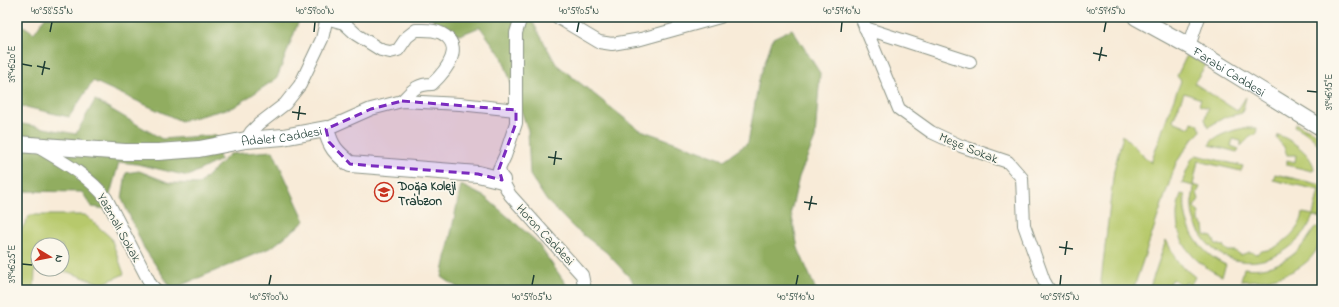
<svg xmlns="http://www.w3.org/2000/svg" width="1339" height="307" font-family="'Indie Flower',sans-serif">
	<rect width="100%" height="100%" fill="#fbf7ec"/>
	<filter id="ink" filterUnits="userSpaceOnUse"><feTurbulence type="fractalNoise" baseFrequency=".025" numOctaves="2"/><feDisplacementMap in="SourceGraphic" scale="8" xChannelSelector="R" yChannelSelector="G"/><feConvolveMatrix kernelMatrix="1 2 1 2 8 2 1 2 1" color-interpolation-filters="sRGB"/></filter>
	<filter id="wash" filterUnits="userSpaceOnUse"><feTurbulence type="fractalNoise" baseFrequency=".012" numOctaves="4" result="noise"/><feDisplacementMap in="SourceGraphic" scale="16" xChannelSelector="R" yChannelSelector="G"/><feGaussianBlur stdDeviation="0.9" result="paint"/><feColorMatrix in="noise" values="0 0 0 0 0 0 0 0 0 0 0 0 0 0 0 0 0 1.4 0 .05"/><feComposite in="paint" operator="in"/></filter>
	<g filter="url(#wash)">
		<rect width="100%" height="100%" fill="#f8ebd8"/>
		<g fill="#b7c96c" stroke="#6b8350" fill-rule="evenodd">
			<path d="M1187,55l19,10 -12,18 43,28 9,-14 -4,16 -17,4 -17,10 -3,-8 3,-11 -9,-3 2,-6 -17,-6 -11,28 17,7 2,-6 6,2 3,7 -9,9 -16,23 -43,127h-30l-2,-9 13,-111 9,-35 28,28 20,-57 10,-25 -4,-5z"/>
			<path d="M1295,123l27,13v15c-6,-11 -16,-20 -28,-25z"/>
			<path d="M1245,128h12l-1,6 -6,3 -9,9v-5l-8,-2 -2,7 8,3 -2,3 -27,-7 1,-4c10,-7 22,-11 34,-13z"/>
			<path d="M1278,135c13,4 36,21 36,35l-2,1 -25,-6v-5l8,2 1,-7h-9l-3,-8 -7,-8z"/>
			<path d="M1196,155l47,11 -2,5 -43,-10 -5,24 7,2 -3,6 2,6 -5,8 5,6v9l5,4 1,9 7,2 4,7 7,2 5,5h7l6,4c3,-1 7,-3 9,-3 3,0 5,2 7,2 2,-1 3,-2 5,-3 3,-1 7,-1 10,-2 13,-7 29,-20 31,-36l10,2 6,-25 -46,-10 2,-6 47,11v33l-9,-2c-18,48 -85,65 -113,17 -5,-8 -8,-17 -8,-26 -1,-8 3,-14 1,-21l-11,-3 9,-23z"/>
			<path d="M1181,194l4,1c-3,31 13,57 41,70l-4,11c-34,-15 -54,-44 -41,-82z"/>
			<path d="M30,215h55l26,23 13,36 -22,10 -34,-12 -33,-2 -1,20h-17v-53zM38,245h24v24h-24z"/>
			<path d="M1315,227l7,2c-1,8 -4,20 -9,26 -16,21 -48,26 -72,26l3,-13c32,4 56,-13 71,-41z"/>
			<path d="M1166,240l12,23 17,14 -5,9 -4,-4 -3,4 -10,-7 -8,11h-16z"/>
		</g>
		<g fill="#91ad60" stroke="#58754a">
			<path d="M17,17h1l1,6 15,10 11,-16 255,1 -23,60 -43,29 -53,14 -88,-40 -24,36 -52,-12z"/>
			<path d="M431,17h99l26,47 82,65 86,31 24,-17 11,-63 14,-42 19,-9 28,44 -5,65 -16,39 -8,35 7,36 18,42h-181l-3,-10 -26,-28 -32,-24 -27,-27 -17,-26 -2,-45 -26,-73 -22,-30 -20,8 -21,-7z"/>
			<path d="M95,100l67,39 54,-4 4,25 -32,16 -51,-12 -18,-2 -13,47 -14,-2 -10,-15 -65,-1v-68l59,11z"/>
			<path d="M273,151l32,70 -33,26 -100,42 -28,-41 -22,-49 4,-26 13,-2 31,12 29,1 31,-30z"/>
			<path d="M461,185l24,12 51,44 32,46 -3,3h-104l-19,-13z"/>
		</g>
	</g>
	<g filter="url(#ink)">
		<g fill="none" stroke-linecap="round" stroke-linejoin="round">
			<g stroke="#8c9486" stroke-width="14">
				<g id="minor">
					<path d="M322,17l22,6 13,12 24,15 9,2 8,-2 9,-13 9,-7c8,0 17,-1 25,3 25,13 5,38 -9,51 -16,0 -20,7 -30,17"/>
					<path d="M521,17l-5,16v90l-11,33 -6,13 3,11 8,15 72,80 3,15"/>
					<path d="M557,17l42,25 13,2 29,-5 79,-22"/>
					<path d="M861,17l38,92 32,23 30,14 47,16 14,16 2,47 20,56 5,9"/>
					<path d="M865,28l105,34"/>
					<path d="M1189,46l10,-29"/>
					<path d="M326,129l45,-20 31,-8 58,3 56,6"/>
					<path d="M246,140l5,-8 8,-8 26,-20 15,-19 22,-46 5,-22"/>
					<path d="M38,147c25,15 50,28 68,51l45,87 5,5"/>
				</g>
			</g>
			<g stroke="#8c9486" stroke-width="18">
				<g id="tertiary">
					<path id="s1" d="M1136,17l53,29 133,82"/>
					<path id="s2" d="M17,144l108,8h33l41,-3 47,-9 37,-3 43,-8c5,19 10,23 24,35l128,10 24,6"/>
				</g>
			</g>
			<use href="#minor" stroke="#fff" stroke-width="12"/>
			<use href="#tertiary" stroke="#fff" stroke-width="16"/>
		</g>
	</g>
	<path fill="#7b2cbf" fill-opacity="0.2" stroke="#7b2cbf" stroke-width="3" stroke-dasharray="8 5" stroke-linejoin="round" d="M402,101l114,9v13l-17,46 3,11 -24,-6 -128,-10 -21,-22 -3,-13 45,-20z"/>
	<path fill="none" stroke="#1f3d34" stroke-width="1.5" d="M50,32l2,-10M314,32l1,-10M577,32l2,-10M841,32l1,-10M1104,32l2,-10M1093,53l14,3M1099,61l3,-14M22,64l10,2M37,66l13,3M42,75l3,-14M1307,91l10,1M292,112l14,2M298,120l2,-14M548,157l14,2M554,165l2,-14M804,202l13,2M809,210l3,-14M1059,247l14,2M1065,255l2,-14M22,264l10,1M269,285l2,-10M532,285l2,-10M796,285l2,-10M1060,285l1,-10"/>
	<defs>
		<g id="school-ring" transform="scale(1)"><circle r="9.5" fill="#fbf7ec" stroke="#c8321e" stroke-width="1.5"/><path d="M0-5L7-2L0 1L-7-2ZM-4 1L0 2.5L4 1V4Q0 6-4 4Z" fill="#c8321e"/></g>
	</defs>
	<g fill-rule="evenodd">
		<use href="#school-ring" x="384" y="192"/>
	</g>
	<g text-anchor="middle" stroke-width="3.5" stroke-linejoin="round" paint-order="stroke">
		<g font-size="13" fill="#1f3d34" stroke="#fbf7ec">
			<text dy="5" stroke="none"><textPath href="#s1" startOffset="108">Farabi Caddesi</textPath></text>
			<text dy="5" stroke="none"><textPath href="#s2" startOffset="266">Adalet Caddesi</textPath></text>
			<text transform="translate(969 147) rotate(22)" y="5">Meşe Sokak</text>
			<text transform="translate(120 227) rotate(61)" y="5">Yazmalı Sokak</text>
			<text transform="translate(546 234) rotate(47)" y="5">Horon Caddesi</text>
		</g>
		<g font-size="13" font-weight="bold" fill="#1f3d34" stroke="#fbf7ec" text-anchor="start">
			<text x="398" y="190">Doğa Koleji<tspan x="398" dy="15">Trabzon</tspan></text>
		</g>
	</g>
	<rect width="1339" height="307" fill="none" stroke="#fbf7ec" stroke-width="44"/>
	<g transform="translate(50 257) rotate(100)"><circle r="19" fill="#fbf7ec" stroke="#a3ada2"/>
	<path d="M0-3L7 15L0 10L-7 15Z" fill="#c8321e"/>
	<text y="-6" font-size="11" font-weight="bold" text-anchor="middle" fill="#1f3d34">N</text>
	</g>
	<rect x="22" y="22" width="1295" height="263" fill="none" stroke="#1f3d34" stroke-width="1.5"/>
	<g font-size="10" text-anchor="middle" fill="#1f3d34">
		<text x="52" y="14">40°58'55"N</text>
		<text x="315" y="14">40°59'00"N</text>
		<text x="579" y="14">40°59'05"N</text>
		<text x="842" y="14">40°59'10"N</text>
		<text x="1106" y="14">40°59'15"N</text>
		<text transform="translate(11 64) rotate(-90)" y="4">39°46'20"E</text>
		<text transform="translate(1328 92) rotate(-90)" y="4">39°46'15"E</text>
		<text transform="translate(11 264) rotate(-90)" y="4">39°46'25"E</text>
		<text x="269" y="300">40°59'00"N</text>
		<text x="532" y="300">40°59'05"N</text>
		<text x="796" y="300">40°59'10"N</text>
		<text x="1060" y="300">40°59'15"N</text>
	</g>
</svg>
